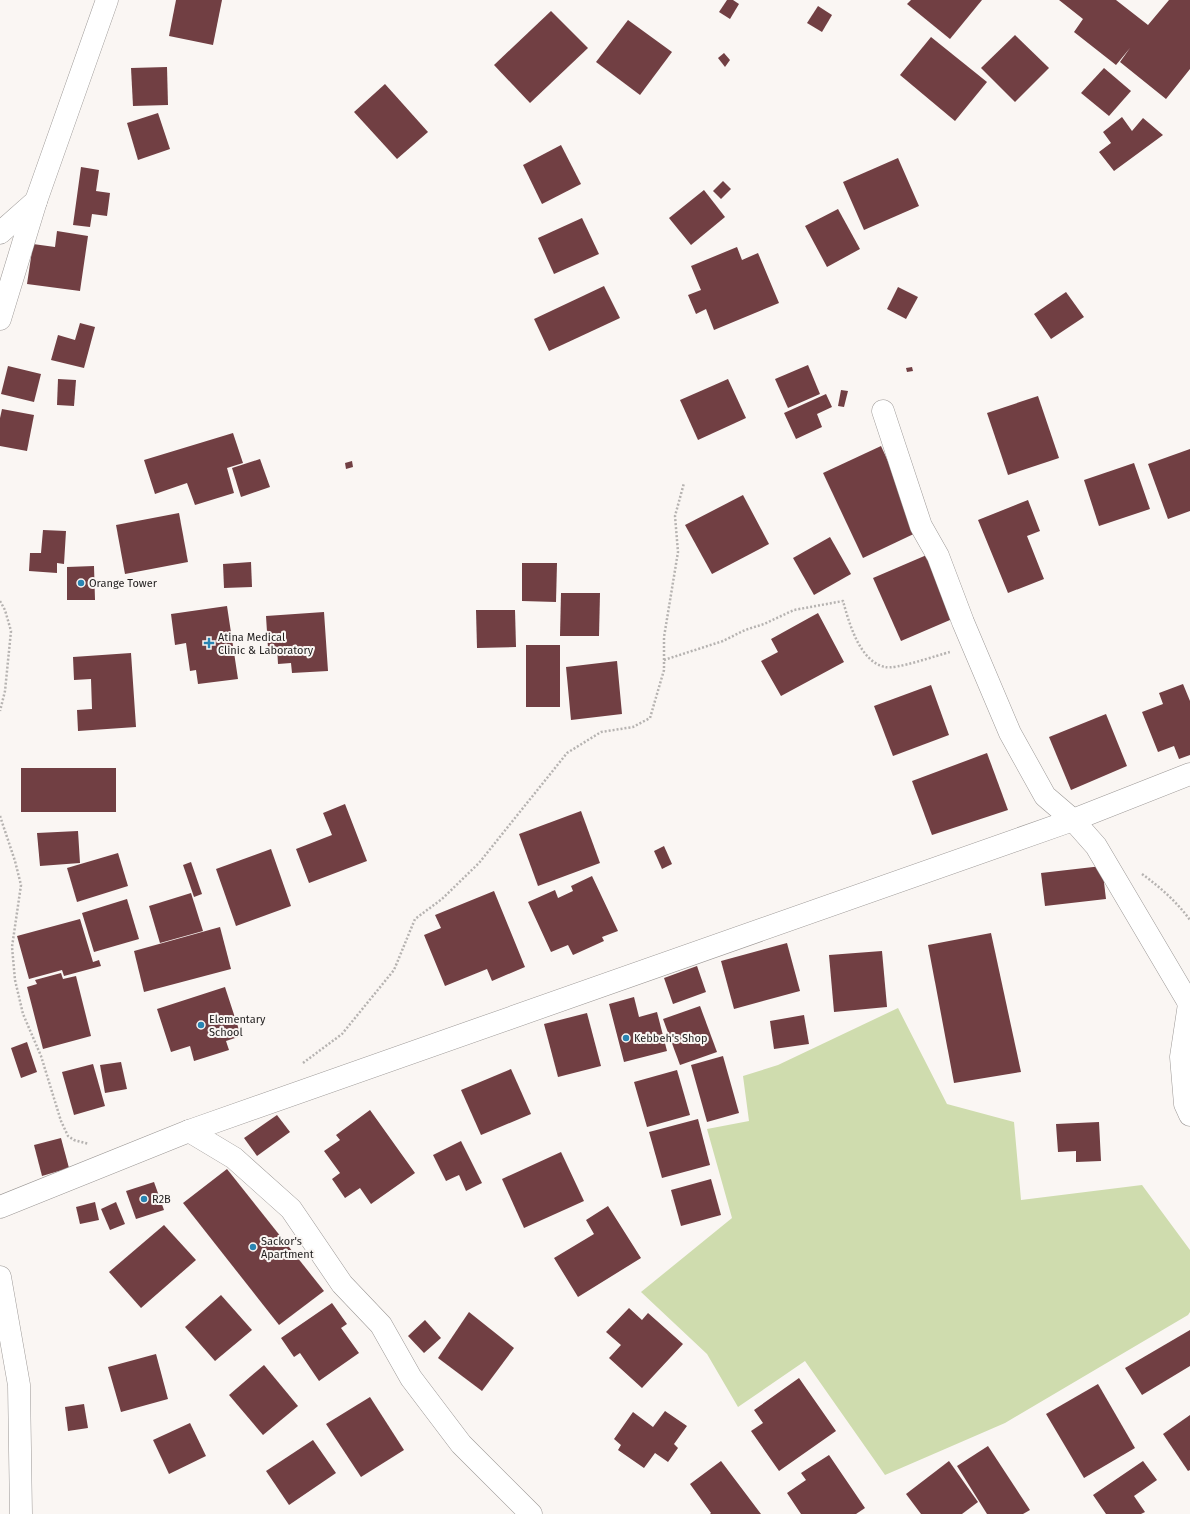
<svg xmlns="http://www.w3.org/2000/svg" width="1190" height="1514" font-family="'Fira Sans',sans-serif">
	<rect width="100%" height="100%" fill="#faf6f3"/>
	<path fill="#cfdcae" d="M898,1008l49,96 67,18 7,78 121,-15 48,65v62l-2,3 -183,108 -120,52 -80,-114 -67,46 -31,-53 -66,-62 91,-74 -25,-89 42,-8 -6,-45 35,-11z"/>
	<g fill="#713f43">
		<path d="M176,0h46l-9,45 -44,-9z"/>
		<path d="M727,0h6l6,4 -9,15 -11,-7z"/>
		<path d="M911,0h71l-32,39 -43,-35z"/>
		<path d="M1059,0h57l32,25 21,-25h21v69l-24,30 -46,-37 10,-14 -14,17 -42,-33 9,-13z"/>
		<path d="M818,6l14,9 -10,17 -15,-9z"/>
		<path d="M551,11l37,37 -58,55 -36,-38z"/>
		<path d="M628,20l44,32 -32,43 -44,-33z"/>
		<path d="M1015,35l34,33 -34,34 -34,-34z"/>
		<path d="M931,37l56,45 -32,39 -55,-46z"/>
		<path d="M724,53l6,7 -5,7 -7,-9z"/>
		<path d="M167,67l1,38 -35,1 -2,-38z"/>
		<path d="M1104,68l27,23 -22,25 -28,-23z"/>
		<path d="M385,84l43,48 -31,27 -43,-47z"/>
		<path d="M158,113l12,36 -32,11 -11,-37z"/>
		<path d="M1122,117l10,14 11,-13 20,17 -49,36 -15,-19 12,-9 -8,-11z"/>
		<path d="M561,145l20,39 -39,20 -19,-39z"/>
		<path d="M898,158l21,48 -55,24 -21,-48z"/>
		<path d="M81,167l18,3 -3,21 14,2 -3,23 -15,-2 -2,13 -17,-2z"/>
		<path d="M723,181l8,8 -10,10 -8,-8z"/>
		<path d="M704,190l21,27 -34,28 -22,-27z"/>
		<path d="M838,209l22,40 -33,18 -22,-41z"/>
		<path d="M582,218l17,36 -45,20 -16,-36z"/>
		<path d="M57,231l31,5 -8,55 -53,-7 6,-40 22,3z"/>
		<path d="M737,247l5,13 16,-7 21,50 -65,27 -8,-21 -10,5 -8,-19 13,-5 -10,-24z"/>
		<path d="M604,286l16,32 -71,33 -15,-32z"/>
		<path d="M898,287l20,10 -12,22 -19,-10z"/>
		<path d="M1066,292l18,25 -33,22 -17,-25z"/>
		<path d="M80,323l15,4 -11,41 -33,-8 7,-25 17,5z"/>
		<path d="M808,365l12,29 -32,14 -13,-29z"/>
		<path d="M8,366l33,8 -7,28 -33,-8z"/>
		<path d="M912,367l1,4 -6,1 -1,-4z"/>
		<path d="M58,379l18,1 -2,26 -17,-1z"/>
		<path d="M728,379l18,39 -48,22 -18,-40z"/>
		<path d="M841,390l7,1 -4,16 -6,-1z"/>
		<path d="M826,394l6,13 -15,7 5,13 -26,12 -12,-26z"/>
		<path d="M1038,396l21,62 -51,17 -21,-62z"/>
		<path d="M2,409l32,6 -7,36 -27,-5v-28z"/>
		<path d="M233,433l10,30 -16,5 7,25 -39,12 -8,-22 -32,11 -11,-34z"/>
		<path d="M881,446l39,85 -57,27 -40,-85z"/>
		<path d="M1190,449v62l-22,8 -20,-55z"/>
		<path d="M260,459l10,28 -29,10 -9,-29z"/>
		<path d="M352,461l1,6 -7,2 -1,-6z"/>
		<path d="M1134,463l16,46 -51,17 -15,-46z"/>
		<path d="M743,495l26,49 -57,30 -27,-49z"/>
		<path d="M1028,500l12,31 -13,5 17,43 -36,14 -30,-73z"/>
		<path d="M179,513l9,49 -63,12 -9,-49z"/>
		<path d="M43,530l23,1 -2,33 -7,-1v10l-28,-2 1,-18h11z"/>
		<path d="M830,537l21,37 -37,21 -21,-37z"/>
		<path d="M929,554l28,63 -56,24 -28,-63z"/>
		<path d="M251,562l1,25 -28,1 -1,-24z"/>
		<path d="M522,563h35l-1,39 -34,-1z"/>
		<path d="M94,566l1,34h-28v-33z"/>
		<path d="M561,593h39l-1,43h-39z"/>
		<path d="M227,606l11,73 -40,5 -2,-14 -6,1 -4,-28 -11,2 -4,-31z"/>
		<path d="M476,610h39l1,37 -39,1z"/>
		<path d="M324,612l4,59 -36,2 -1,-10 -13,1 -1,-17 -9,1 -2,-32z"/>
		<path d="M818,613l26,49 -63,34 -20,-35 17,-9 -7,-13z"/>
		<rect x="526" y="645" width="34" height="62"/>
		<path d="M131,653l5,74 -58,4 -1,-21 15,-1 -1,-30 -17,1 -1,-23z"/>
		<path d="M617,661l5,53 -51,6 -5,-53z"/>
		<path d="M1183,684l7,17v54l-11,4 -5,-13 -16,6 -16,-40 21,-8 -4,-11z"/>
		<path d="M931,685l18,50 -56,21 -19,-50z"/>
		<path d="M1106,714l21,52 -56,24 -22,-53z"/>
		<path d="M987,753l21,57 -76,25 -20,-54z"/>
		<rect x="21" y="768" width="95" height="44"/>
		<path d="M345,804l22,57 -58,22 -13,-34 36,-14 -9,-22z"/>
		<path d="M581,811l19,52 -62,23 -19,-52z"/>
		<path d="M78,831l2,32 -40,3 -3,-33z"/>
		<path d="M664,846l8,18 -10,5 -8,-18z"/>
		<path d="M271,849l20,57 -55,20 -20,-57z"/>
		<path d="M118,853l10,33 -51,16 -10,-34z"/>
		<path d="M191,862l11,32 -8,3 -11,-32z"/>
		<path d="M1102,866l4,33 -61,7 -4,-33z"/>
		<path d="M592,876l26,55 -16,6 2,4 -31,14 -5,-10 -17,7 -23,-50 27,-12 3,8 15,-7 -2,-5z"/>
		<path d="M494,891l31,76 -33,14 -5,-12 -42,17 -21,-51 17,-7 -6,-13z"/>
		<path d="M191,893l12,38 -43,12 -11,-37z"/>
		<path d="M127,899l12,40 -45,13 -12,-39z"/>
		<path d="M80,919l13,43 6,-2 2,6 -37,10 -2,-6 -33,9 -12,-43z"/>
		<path d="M220,927l11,42 -87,23 -10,-41z"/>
		<path d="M991,933l30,139 -67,11 -26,-138z"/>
		<path d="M787,943l13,48 -66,18 -13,-48z"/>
		<path d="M882,951l5,56 -53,5 -5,-57z"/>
		<path d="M697,966l9,26 -33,12 -9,-26z"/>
		<path d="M61,973l2,6 13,-3 15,60 -48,13 -16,-62 10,-3 -2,-4z"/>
		<path d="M225,987l16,49 -15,5 3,9 -35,11 -4,-15 -19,6 -14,-43z"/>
		<path d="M634,997l5,20 18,-5 10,39 -43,11 -15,-58z"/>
		<path d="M700,1006l17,46 -37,13 -17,-46z"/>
		<path d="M587,1013l14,53 -43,11 -14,-53z"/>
		<path d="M804,1015l5,29 -35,5 -4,-28z"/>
		<path d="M27,1042l10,30 -16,6 -10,-30z"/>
		<path d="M723,1056l16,57 -32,9 -16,-57z"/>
		<path d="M121,1062l6,27 -22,4 -5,-28z"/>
		<path d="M93,1064l12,42 -31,9 -12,-43z"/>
		<path d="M511,1069l20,45 -50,21 -20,-45z"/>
		<path d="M677,1070l13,45 -43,12 -13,-45z"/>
		<path d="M370,1110l45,63 -44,31 -11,-16 -15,10 -13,-19 8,-6 -16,-22 16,-11 -4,-5z"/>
		<path d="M277,1115l13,17 -33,24 -13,-18z"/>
		<path d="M698,1119l12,46 -48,13 -13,-46z"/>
		<path d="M1099,1122l2,39 -25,1v-11l-18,1 -2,-28z"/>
		<path d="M61,1138l8,30 -27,8 -8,-31z"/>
		<path d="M461,1141l21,42 -16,8 -7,-16 -13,6 -13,-26z"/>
		<path d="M561,1152l23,49 -60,27 -22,-49z"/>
		<path d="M227,1169l97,122 -45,34 -96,-122z"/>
		<path d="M711,1179l10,36 -40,11 -10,-36z"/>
		<path d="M154,1182l10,28 -28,9 -10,-28z"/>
		<path d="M95,1202l4,18 -19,4 -4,-17z"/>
		<path d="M116,1202l9,22 -15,6 -9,-21z"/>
		<path d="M608,1206l33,52 -63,39 -24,-39 40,-24 -8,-14z"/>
		<path d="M164,1225l32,35 -55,48 -32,-36z"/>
		<path d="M221,1295l31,35 -37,31 -30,-34z"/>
		<path d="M332,1303l15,21 -6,4 18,25 -40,28 -19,-28 -6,4 -13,-19z"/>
		<path d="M629,1308l13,12 6,-7 35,31 -41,44 -33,-30 12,-13 -15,-13z"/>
		<path d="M469,1312l45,36 -32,43 -44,-33z"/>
		<path d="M425,1320l16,18 -17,15 -16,-17z"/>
		<path d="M1190,1330v36l-48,29 -17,-27z"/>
		<path d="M156,1354l12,45 -47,13 -13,-45z"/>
		<path d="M264,1365l34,41 -35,29 -34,-40z"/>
		<path d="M799,1378l37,53 -57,40 -28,-40 12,-8 -9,-13z"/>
		<path d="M1098,1384l37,64 -51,30 -38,-64z"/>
		<path d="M370,1397l34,53 -43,27 -35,-53z"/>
		<path d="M84,1404l4,24 -20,3 -3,-24z"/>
		<path d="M665,1411l22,15 -13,18 4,4 -10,14 -13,-9 -11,15 -26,-18 3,-5 -7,-6 19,-27 20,15z"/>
		<path d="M1190,1415v55l-2,1 -25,-37z"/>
		<path d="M190,1423l16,33 -37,18 -16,-34z"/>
		<path d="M313,1440l23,33 -47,32 -23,-34z"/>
		<path d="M988,1446l42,64 -7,4h-36l-30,-48z"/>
		<path d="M829,1455l36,53 -9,6h-55l-14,-21 19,-13 -5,-7z"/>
		<path d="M721,1461l40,53h-51l1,-1 -21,-29z"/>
		<path d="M949,1461l29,41 -16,12h-41l-15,-20z"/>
		<path d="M1143,1461l14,19 -23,16 11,16 -4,2h-35l-13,-19z"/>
	</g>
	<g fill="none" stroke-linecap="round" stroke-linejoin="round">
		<g stroke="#9c9896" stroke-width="23">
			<g id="minor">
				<path d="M0,233l36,-32"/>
				<path d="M883,411l38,115 17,30 25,66 47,111 35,63 28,24 23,26 94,159"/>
				<path d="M1189,1004l-8,53 4,47 5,11"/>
				<path d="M189,1131l45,27 57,51 51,75 39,41 30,53 50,66 70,70"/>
				<path d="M0,1207l189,-76 884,-311 117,-46"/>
			</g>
		</g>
		<g stroke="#9c9896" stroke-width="23">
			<g id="major">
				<path d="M0,319l36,-118 71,-201"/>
				<path d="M0,1277l19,108 2,129"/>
			</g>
		</g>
		<g stroke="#b6b3b1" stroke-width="2.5" stroke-dasharray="2 2" stroke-linecap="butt">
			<path d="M0,601l5,9 6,21 -6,60 -5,20"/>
			<path d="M664,660l59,-19 22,-11 19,-6 30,-14 49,-9c6,22 17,61 42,66 10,3 53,-12 65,-15"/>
			<path d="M0,816l15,45 6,24 -9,62 3,33 8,34 18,42 20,65 7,15 6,4 15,4"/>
			<path d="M1142,874c18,13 35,28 48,46"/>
			<path d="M303,1063l39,-29 52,-64 21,-51 27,-20 37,-36 88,-110 34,-21 32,-5 17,-9 14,-48v-33l14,-85 -3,-36 9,-33"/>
		</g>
		<use href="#minor" stroke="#fff" stroke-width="22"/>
		<use href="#major" stroke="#fff" stroke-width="22"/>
	</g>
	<g fill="#2984b2" stroke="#faf6f3" stroke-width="1.5">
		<circle cx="81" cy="583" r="4"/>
		<path d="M207 637h4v4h4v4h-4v4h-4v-4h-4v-4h4z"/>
		<circle cx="201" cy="1025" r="4"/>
		<circle cx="626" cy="1038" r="4"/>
		<circle cx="144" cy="1199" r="4"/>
		<circle cx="253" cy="1247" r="4"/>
	</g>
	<g text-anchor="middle" stroke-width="4" stroke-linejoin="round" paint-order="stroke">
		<g font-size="11" fill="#1f1d1d" stroke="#faf6f3" text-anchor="start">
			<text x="89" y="587">Orange Tower</text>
			<text x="218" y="641">Atina Medical<tspan x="218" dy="13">Clinic &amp; Laboratory</tspan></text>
			<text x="209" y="1023">Elementary<tspan x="209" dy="13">School</tspan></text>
			<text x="634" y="1042">Kebbeh's Shop</text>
			<text x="152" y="1203">R2B</text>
			<text x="261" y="1245">Sackor's<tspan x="261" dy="13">Apartment</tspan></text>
		</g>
	</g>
</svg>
